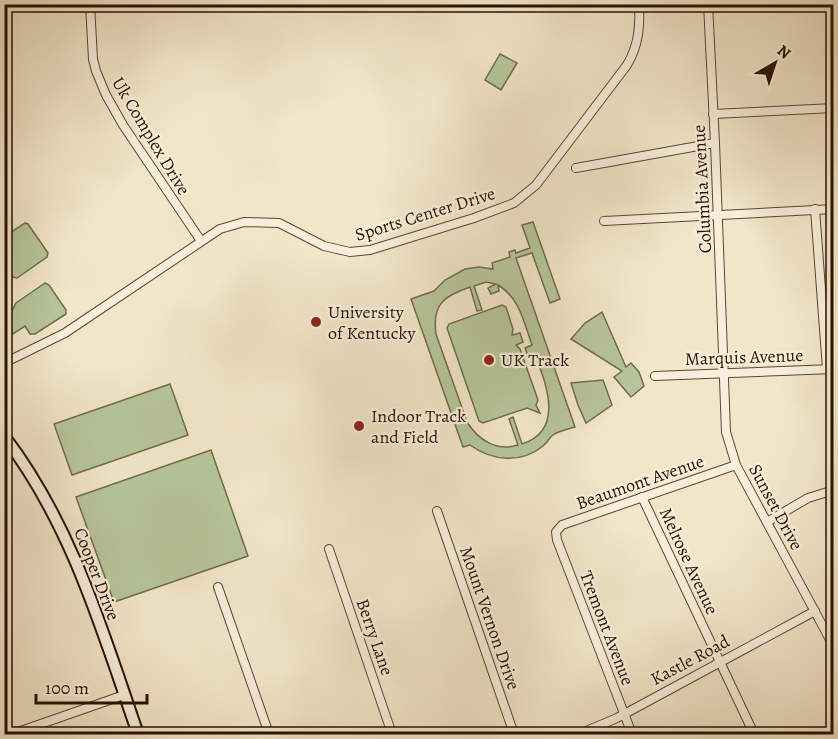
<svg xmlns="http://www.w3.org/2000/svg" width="838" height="739" font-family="Alegreya,serif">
	<rect width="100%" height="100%" fill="#f2e6c9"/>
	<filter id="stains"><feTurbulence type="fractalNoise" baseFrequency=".00333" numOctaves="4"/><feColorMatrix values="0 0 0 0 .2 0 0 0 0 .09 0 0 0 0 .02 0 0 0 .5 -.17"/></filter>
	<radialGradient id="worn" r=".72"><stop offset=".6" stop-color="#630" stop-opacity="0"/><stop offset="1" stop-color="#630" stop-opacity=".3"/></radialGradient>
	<g fill="#b6c69a" stroke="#706c4d" stroke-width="1.5" fill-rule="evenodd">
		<path d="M500,54l17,9 -16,27 -16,-10z"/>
		<path d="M533,222l27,77 -10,4 -18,-50 -16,5 59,169c-7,2 -17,4 -22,8 -4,3 -6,8 -10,11 -22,18 -51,15 -73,-1l-7,2 -52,-148 23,-8 11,-11 20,-11 14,-2 14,2 -1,-6 18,-6 -1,-5 6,-2 1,3 14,-5 -8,-23zM486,282l10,2 -8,4 3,6 8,-3 -1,-6c22,13 26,38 34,60l-7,3 3,8 7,-2c11,30 30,76 -13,90l-9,-27 -4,2 9,26c-21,7 -40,-5 -51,-23l-31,-88c-4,-30 8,-38 34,-47l7,24 5,-1 -8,-24z"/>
		<path d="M25,223l3,1 20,29 -1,4 -30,21 -5,-1 -7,-10v-31z"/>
		<path d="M45,283l4,2 17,25v4l-31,20h-5l-5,-8 -20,13v-24l8,-6 3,-6z"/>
		<path d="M502,305l4,2 7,22 -1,6 8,-2 3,9 -7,3 4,4 18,51 -2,5 4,8 -13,-5 -44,15 -4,-2 -32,-93 2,-4z"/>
		<path d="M602,312l24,55 5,-4 8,9 5,14 -13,11 -17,-20 8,-6 -51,-32 14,-16z"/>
		<path d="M603,380l9,25 -26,18 -8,-18 -7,-22z"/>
		<path d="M170,384l18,51 -116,40 -18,-51z"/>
		<path d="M211,450l37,106 -134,46 -38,-105z"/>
	</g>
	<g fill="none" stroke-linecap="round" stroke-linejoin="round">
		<g stroke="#5b4632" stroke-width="10">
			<g id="minor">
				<path d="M90,4l3,55 3,12 10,24 17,30 78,116"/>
				<path d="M708,4l7,139 11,289 10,33 98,182"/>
				<path d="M713,114l121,-6"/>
				<path d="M576,168l139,-25"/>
				<path d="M815,209l12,160"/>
				<path d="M604,221l230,-12"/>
				<path d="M4,363l61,-30 155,-104 24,-7 35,1 45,23 26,6 20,-2 104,-32 40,-15 22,-18 91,-120c12,-20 13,-39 12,-61"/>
				<path d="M655,376l179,-7"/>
				<path d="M642,497l112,237"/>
				<path d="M437,511l77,223"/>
				<path d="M767,522l41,-24 26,-8"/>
				<path d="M329,549l63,185"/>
				<path d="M218,587l51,147"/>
				<path d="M12,734l112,-39"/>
				<path d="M579,734l38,-16 198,-107"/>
				<path d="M632,734l-75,-194 -1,-8 6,-7 174,-60"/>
			</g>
		</g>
		<g stroke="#291100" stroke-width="14">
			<path id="secondary" d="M4,436c68,89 98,194 134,298"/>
		</g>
		<use href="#minor" stroke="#f7efdc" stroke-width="8"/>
		<use href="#secondary" stroke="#f7efdc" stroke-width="10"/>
	</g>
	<g fill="#8f2418" stroke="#f7efdc" stroke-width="2">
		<circle cx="316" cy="322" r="6"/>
		<circle cx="489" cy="360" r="6"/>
		<circle cx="359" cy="426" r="6"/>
	</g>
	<g text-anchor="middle" stroke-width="4.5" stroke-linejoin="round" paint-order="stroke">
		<g font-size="18" fill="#291100" stroke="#f7efdc">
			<text transform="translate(151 136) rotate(59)" y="6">Uk Complex Drive</text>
			<text transform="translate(702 189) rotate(-93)" y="6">Columbia Avenue</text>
			<text transform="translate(425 214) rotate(-17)" y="6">Sports Center Drive</text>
			<text transform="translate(744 357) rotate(-2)" y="6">Marquis Avenue</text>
			<text transform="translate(640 482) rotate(-19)" y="6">Beaumont Avenue</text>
			<text transform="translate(776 507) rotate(62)" y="6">Sunset Drive</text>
			<text transform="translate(689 561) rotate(65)" y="6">Melrose Avenue</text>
			<text transform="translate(97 574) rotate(69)" y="6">Cooper Drive</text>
			<text transform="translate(490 618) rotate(71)" y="6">Mount Vernon Drive</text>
			<text transform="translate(607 628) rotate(69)" y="6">Tremont Avenue</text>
			<text transform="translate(375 637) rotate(71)" y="6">Berry Lane</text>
			<text transform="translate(690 660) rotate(-28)" y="6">Kastle Road</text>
		</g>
		<g font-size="18" fill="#291100" stroke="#f7efdc" text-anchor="start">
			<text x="328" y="318">University<tspan x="328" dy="21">of Kentucky</tspan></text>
			<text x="501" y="366">UK Track</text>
			<text x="371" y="422">Indoor Track<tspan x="371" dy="21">and Field</tspan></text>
		</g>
	</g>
	<rect width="838" height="739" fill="none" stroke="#f2e6c9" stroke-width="24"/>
	<rect x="6" y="6" width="826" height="727" fill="none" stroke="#291100" stroke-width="3"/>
	<rect x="12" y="12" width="814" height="715" fill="none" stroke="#291100" stroke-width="1.5"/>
	<g transform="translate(775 63) rotate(39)" stroke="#f7efdc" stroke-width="4.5" paint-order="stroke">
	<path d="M0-4.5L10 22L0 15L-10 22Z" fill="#291100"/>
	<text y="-9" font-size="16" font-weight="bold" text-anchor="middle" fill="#291100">N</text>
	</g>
	<path d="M36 694v9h111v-9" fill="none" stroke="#291100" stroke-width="3"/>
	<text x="45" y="694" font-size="18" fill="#291100" stroke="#f7efdc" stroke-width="4.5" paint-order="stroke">100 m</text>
	<rect width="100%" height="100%" filter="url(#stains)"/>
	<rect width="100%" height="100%" fill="url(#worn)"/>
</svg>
